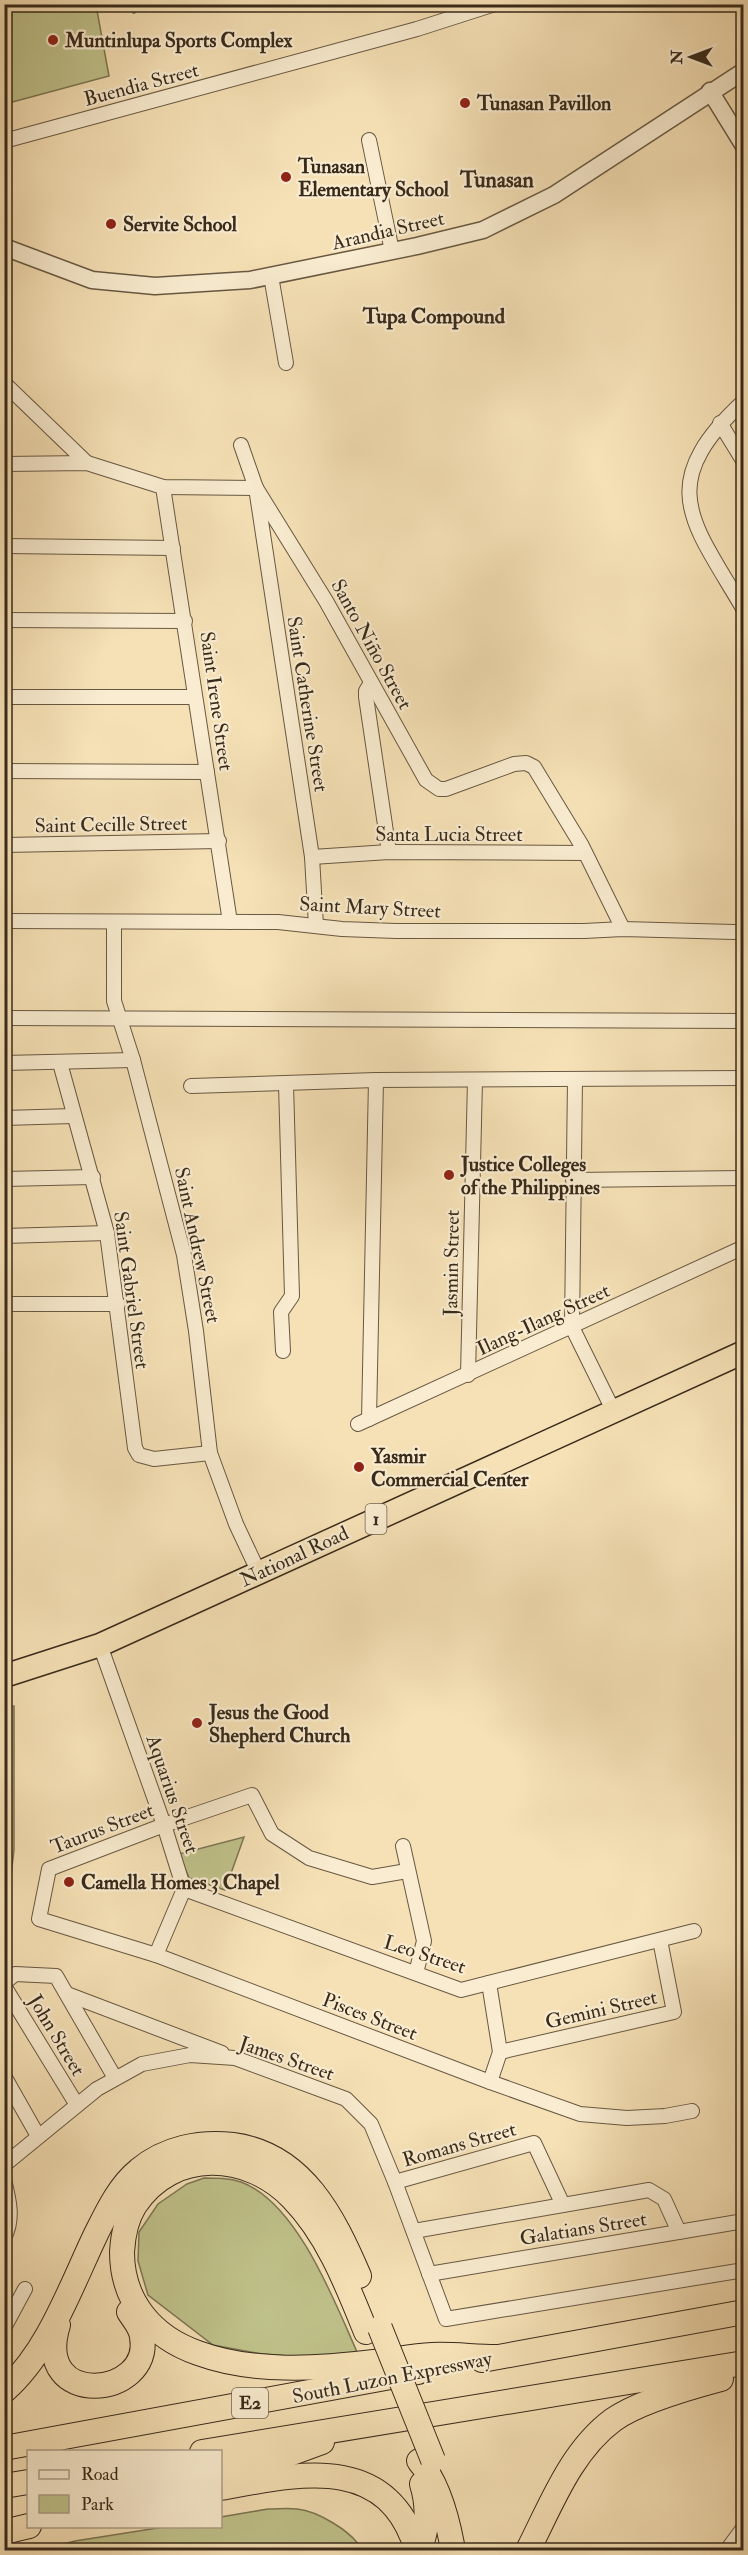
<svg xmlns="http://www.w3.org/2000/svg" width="748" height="2555" font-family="'IM FELL Double Pica',serif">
	<rect width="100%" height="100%" fill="#f6e1b6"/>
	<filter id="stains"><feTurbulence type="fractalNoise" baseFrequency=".00333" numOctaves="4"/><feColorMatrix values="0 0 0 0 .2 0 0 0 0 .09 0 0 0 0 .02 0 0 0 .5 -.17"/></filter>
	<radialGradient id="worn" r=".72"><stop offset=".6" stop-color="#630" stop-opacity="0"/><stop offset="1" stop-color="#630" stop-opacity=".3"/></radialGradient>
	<g fill="#c0c28b" stroke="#7c7653" stroke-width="1.5">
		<path d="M5,4l91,1 13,71 -104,28z"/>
		<path d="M14,1706v144l-9,76 -1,-219z"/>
		<path d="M244,1837l-19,53 -36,-12 -10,-24z"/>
		<path d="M204,2178c13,0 25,0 37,4 58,21 96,126 120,179l-99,-7 -49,-9 -65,-50 -10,-34 1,-29 19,-28 29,-20z"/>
		<path d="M268,2509c10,0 19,-1 29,0 21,2 56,23 65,41h-321l34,-9 89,-14 56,-1 1,-9z"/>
	</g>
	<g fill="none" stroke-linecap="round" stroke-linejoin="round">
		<path stroke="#758371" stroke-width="4" d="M132,4l2,8"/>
		<g stroke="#685842" stroke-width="16">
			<g id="minor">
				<path d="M369,140l23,111"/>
				<path d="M4,141l413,-112 78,-25"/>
				<path d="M271,276l15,87"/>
				<path d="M4,383l83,80"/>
				<path d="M744,401c-91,84 -52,120 0,209"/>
				<path d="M720,423l24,39"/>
				<path d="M241,445l15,43 56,369 4,69"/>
				<path d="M4,464l83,-1 76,24 93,1"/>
				<path d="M163,487l67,435"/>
				<path d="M256,488l70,113 100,179 13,9h7l68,-25 12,-1 8,4 48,79 41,83"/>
				<path d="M4,546l169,2"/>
				<path d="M4,620l181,1"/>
				<path d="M371,683l-5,8v6l23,155"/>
				<path d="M4,697h191"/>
				<path d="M4,771l203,1"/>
				<path d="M4,845l215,-4"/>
				<path d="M312,857l77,-5 196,1"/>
				<path d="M4,921l274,1 64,7 54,2h188l39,-2 111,3"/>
				<path d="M114,922v79l19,59 51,195 12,76 14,122 26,71 23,49"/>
				<path d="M4,1018l740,3"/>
				<path d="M4,1063l129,-3"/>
				<path d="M60,1063l47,170 28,215 4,7 15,4 56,-6"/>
				<path d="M575,1079l-3,248 42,85"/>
				<path d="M191,1086l185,-6 368,-2"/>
				<path d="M4,1118l69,-2"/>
				<path d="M4,1179l89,-2"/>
				<path d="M573,1180l171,-2"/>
				<path d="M4,1236l103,-3"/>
				<path d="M4,1304h114"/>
				<path d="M283,1351l-2,-39 11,-16 -6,-212"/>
				<path d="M468,1375l7,-295"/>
				<path d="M369,1419l7,-339"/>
				<path d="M358,1424l386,-177"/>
				<path d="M100,1645l64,180 20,64 -28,66"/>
				<path d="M403,1846l21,95 -8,32"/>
				<path d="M407,1871l-35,6 -63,-19 -37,-24 -20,-39 -88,30 -115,44 -10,50 117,36 334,127 90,32 47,4 38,-2 27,-5"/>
				<path d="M184,1889l277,101 233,-59"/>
				<path d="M4,1983l11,-9 41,2 59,102"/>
				<path d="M489,1983l11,69 -10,30"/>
				<path d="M4,1986l73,119"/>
				<path d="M67,1994l155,59"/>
				<path d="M500,2052l174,-40 -14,-72"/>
				<path d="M4,2076l34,60"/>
				<path d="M4,2165l93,-76 45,-25 48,-9 45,3 111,41 25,25 24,58 51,137 298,-49"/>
				<path d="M4,2180c5,19 10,40 0,58"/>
				<path d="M395,2182l139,-39 29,62"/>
				<path d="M414,2231l235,-41 15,9 15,33"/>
				<path d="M429,2274l315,-53"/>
				<path d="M4,2328l21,-39"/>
				<path d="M727,2550l17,-23"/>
			</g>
		</g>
		<g stroke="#685842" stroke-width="19">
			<g id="tertiary">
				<path d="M710,91l34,55"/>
				<path d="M4,247l88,33 63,6 95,-6 167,-34 66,-16 71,-35 190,-124"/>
			</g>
		</g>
		<g stroke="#382a1b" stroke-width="25">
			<path id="trunk" d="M4,1676l96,-31 644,-293"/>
		</g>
		<g stroke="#382a1b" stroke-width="26">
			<g id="motorway">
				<path d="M58,2325c-26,85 95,73 84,12 -1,-10 -8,-17 -13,-25"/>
				<path d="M366,2332c-19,-47 -38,-97 -74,-134 -44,-46 -119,-50 -157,7 -9,14 -12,30 -13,47 0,49 30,85 76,101 54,20 119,16 176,9 19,-2 39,-6 58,-7 21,-1 43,2 64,2"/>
				<path d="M482,2360l262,-48"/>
				<path d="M4,2391c44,-38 67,-105 92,-157 11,-22 23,-48 43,-64 26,-22 61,-29 94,-25 70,9 101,73 126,131"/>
				<path d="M4,2448l414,-76"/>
				<path d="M202,2452l542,-89"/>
				<path d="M419,2461c20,23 29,60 34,89"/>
				<path d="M220,2471l50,-10 52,-19"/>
				<path d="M4,2486l24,-4"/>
				<path d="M220,2488c79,-14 167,-36 197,62"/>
				<path d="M4,2532l25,-6"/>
				<path d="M419,2550c9,-21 10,-43 3,-66"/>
				<path d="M528,2550c23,-45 43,-99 85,-130 25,-18 78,-33 108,-41"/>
			</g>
		</g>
		<use href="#minor" stroke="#f9ecd0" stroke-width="14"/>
		<use href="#tertiary" stroke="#f9ecd0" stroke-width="16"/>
		<use href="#trunk" stroke="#f6e1b6" stroke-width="22"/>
		<use href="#motorway" stroke="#f6e1b6" stroke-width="24"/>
		<g stroke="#382a1b" stroke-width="26" stroke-linecap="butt">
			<path id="motorway-bridge" d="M380,2328l53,132"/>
		</g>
		<use href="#motorway-bridge" stroke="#f6e1b6" stroke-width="24"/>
	</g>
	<g fill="#8f2418" stroke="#f9ecd0" stroke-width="2">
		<circle cx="53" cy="40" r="6"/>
		<circle cx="465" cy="103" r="6"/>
		<circle cx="286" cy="177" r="6"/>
		<circle cx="111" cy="224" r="6"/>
		<circle cx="449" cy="1175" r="6"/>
		<circle cx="359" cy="1467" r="6"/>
		<circle cx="197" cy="1723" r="6"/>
		<circle cx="69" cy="1882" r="6"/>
	</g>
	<g text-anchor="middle" stroke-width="4.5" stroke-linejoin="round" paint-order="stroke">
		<g fill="#f9ecd0" stroke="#726451" stroke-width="1.5">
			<rect x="365.5" y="1504" width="21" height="30" rx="4.5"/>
			<rect x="232" y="2388" width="36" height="30" rx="4.5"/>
		</g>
		<g font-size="18" font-weight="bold" fill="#382a1b">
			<text x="376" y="1525">1</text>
			<text x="250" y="2409">E2</text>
		</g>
		<g font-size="20" font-weight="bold" fill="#382a1b" stroke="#f9ecd0" text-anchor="start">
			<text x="65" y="47">Muntinlupa Sports Complex</text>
			<text x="477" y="110">Tunasan Pavillon</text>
			<text x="298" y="173">Tunasan<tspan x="298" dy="23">Elementary School</tspan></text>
			<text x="123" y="231">Servite School</text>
			<text x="461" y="1171">Justice Colleges<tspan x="461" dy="23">of the Philippines</tspan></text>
			<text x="371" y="1463">Yasmir<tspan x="371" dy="23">Commercial Center</tspan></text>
			<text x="209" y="1719">Jesus the Good<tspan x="209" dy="23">Shepherd Church</tspan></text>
			<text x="81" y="1889">Camella Homes 3 Chapel</text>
		</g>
		<g font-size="20" fill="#382a1b" stroke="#f9ecd0">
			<text transform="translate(141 84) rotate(-15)" y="7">Buendia Street</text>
			<text transform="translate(388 230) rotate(-13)" y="7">Arandia Street</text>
			<text transform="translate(372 644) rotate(61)" y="7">Santo Niño Street</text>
			<text transform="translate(217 701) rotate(82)" y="7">Saint Irene Street</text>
			<text transform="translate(308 704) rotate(81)" y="7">Saint Catherine Street</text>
			<text transform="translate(111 824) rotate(-1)" y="7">Saint Cecille Street</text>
			<text x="449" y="841">Santa Lucia Street</text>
			<text transform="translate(370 907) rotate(3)" y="7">Saint Mary Street</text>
			<text transform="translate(198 1245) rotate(78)" y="7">Saint Andrew Street</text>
			<text transform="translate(451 1263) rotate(-89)" y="7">Jasmin Street</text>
			<text transform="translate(132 1290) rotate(82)" y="7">Saint Gabriel Street</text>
			<text transform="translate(543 1319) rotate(-25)" y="7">Ilang-Ilang Street</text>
			<text transform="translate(294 1556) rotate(-25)" y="7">National Road</text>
			<text transform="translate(173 1794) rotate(71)" y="7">Aquarius Street</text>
			<text transform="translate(102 1828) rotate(-21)" y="7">Taurus Street</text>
			<text transform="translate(425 1954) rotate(18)" y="7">Leo Street</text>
			<text transform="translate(601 2009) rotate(-13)" y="7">Gemini Street</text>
			<text transform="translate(370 2016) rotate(21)" y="7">Pisces Street</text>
			<text transform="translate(57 2035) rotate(59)" y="7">John Street</text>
			<text transform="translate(287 2058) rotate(19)" y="7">James Street</text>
			<text transform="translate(459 2144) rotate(-16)" y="7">Romans Street</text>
			<text transform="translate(583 2228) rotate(-9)" y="7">Galatians Street</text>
			<text transform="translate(392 2377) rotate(-11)" y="7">South Luzon Expressway</text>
		</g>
		<g font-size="21" font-weight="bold" fill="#382a1b" stroke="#f9ecd0">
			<text x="434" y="323">Tupa Compound</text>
		</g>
		<g font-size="22" font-weight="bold" fill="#382a1b" stroke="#f9ecd0">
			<text x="497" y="187">Tunasan</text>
		</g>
	</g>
	<rect width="748" height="2555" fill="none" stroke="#f6e1b6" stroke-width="24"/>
	<rect x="6" y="6" width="736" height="2543" fill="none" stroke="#382a1b" stroke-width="3"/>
	<rect x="12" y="12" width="724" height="2531" fill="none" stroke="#382a1b" stroke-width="1.5"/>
	<rect x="27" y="2450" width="195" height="78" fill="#f9ecd0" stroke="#ac9e88" stroke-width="1.5"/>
	<rect x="39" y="2470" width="30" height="9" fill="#f9ecd0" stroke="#ac9e88" stroke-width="1.5"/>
	<text x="81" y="2480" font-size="18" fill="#382a1b">Road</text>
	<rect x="39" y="2495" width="30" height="18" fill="#c0c28b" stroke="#ac9e88" stroke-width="1.5"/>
	<text x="81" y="2510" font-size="18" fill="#382a1b">Park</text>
	<g transform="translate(691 57) rotate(270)" stroke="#f9ecd0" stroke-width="4.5" paint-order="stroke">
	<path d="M0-4.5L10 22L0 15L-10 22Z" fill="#382a1b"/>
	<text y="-9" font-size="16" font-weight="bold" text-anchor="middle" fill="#382a1b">N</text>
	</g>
	<rect width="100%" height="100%" filter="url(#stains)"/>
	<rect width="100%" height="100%" fill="url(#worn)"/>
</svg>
